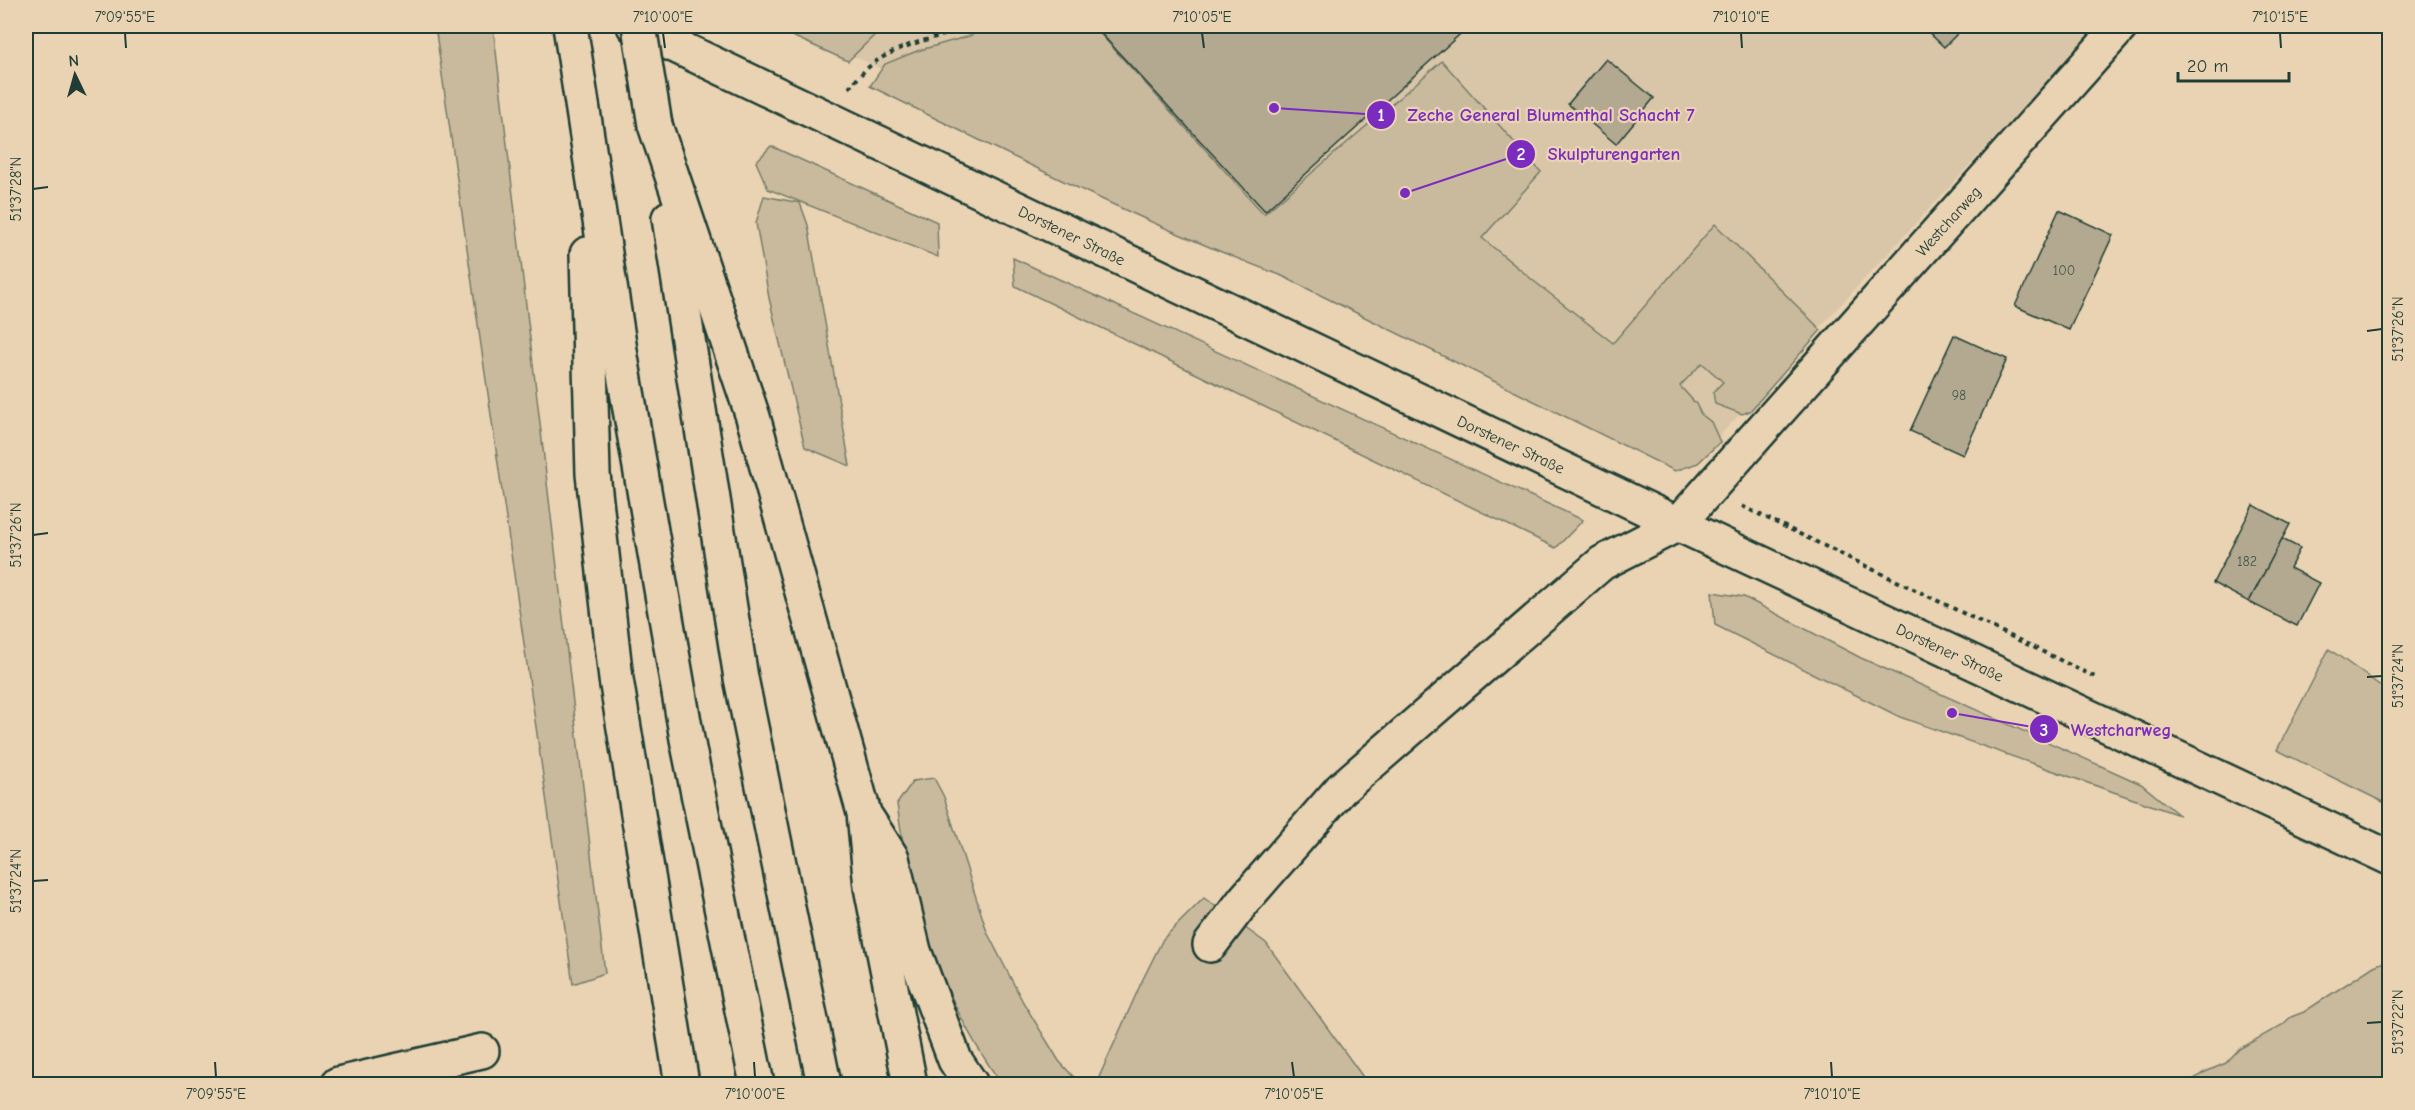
<svg xmlns="http://www.w3.org/2000/svg" width="2415" height="1110" font-family="'Comic Neue',sans-serif">
	<rect width="100%" height="100%" fill="#ead3b3"/>
	<filter id="ink" filterUnits="userSpaceOnUse"><feTurbulence type="fractalNoise" baseFrequency=".0167" numOctaves="2"/><feDisplacementMap in="SourceGraphic" scale="12" xChannelSelector="R" yChannelSelector="G"/><feConvolveMatrix kernelMatrix="1 2 1 2 8 2 1 2 1" color-interpolation-filters="sRGB"/></filter>
	<g filter="url(#ink)">
		<path fill="#d9c6a8" d="M793,26h1305l-408,442z"/>
		<g fill="#c9ba9e" stroke="#747c69" stroke-width="1.5">
			<path d="M435,26h58l112,947 -32,11z"/>
			<path d="M770,26h114l-36,35z"/>
			<path d="M991,26h102l171,188 178,-153 99,111 -59,66 53,44 78,61 102,-119 106,106 -71,81 -8,3 -27,-10 -2,-12 10,-10 -21,-19 -22,23 16,18 5,10 10,8 9,20 -22,21 -23,8 -395,-196c-141,-53 -276,-123 -410,-189l15,-22 32,-13 52,-15z"/>
			<path d="M771,146l166,76 1,35 -170,-68 -12,-27z"/>
			<path d="M764,196l36,7 8,22 42,241 -45,-19 -36,-149 -13,-75z"/>
			<path d="M1013,258l570,262 -27,28 -541,-262z"/>
			<path d="M1712,592l32,5 117,61 280,126 38,31 -279,-98 -185,-92z"/>
			<path d="M2329,649l60,43v113l-112,-55z"/>
			<path d="M934,778l10,19 43,135 36,70 36,59 21,23h-78c-59,-80 -92,-182 -105,-280l16,-23z"/>
			<path d="M1204,898l62,45 102,141h-272l46,-103 21,-42z"/>
			<path d="M2389,960v124h-202l16,-11 23,-10 13,-14 43,-24 9,-8 13,-5 70,-46z"/>
		</g>
		<g fill="#b2a990" stroke="#1f3d34" stroke-width="1.5">
			<path d="M1094,26h375l-204,185z"/>
			<path d="M1922,26h43l-21,21z"/>
			<path d="M1606,59l48,39 -38,46 -48,-40z"/>
			<path d="M2059,210l54,25 -44,95 -54,-24z"/>
			<path d="M1954,335l53,24 -44,96 -53,-24z"/>
			<path d="M2253,505l37,19 -41,78 -36,-19z"/>
			<path d="M2282,539l18,9 -10,20 29,15 -22,43 -48,-24z"/>
		</g>
		<g fill="none" stroke-linecap="round" stroke-linejoin="round">
			<g stroke="#1f3d34" stroke-width="38">
				<g id="minor">
					<path d="M1210,945l35,-46 96,-110 261,-226 76,-39 443,-498"/>
					<path d="M338,1084l144,-33"/>
				</g>
			</g>
			<g stroke="#1f3d34" stroke-width="38">
				<path id="major" d="M634,26l1044,498 712,334"/>
			</g>
			<g stroke="#1f3d34" stroke-width="38">
				<g id="highway">
					<path d="M570,26l51,331 66,382 70,345"/>
					<path d="M655,125l98,292 111,396 7,74 39,197"/>
					<path d="M669,218l72,460 83,406"/>
					<path d="M587,254l6,220 23,205 66,405"/>
					<path d="M868,820l24,38 22,93 41,109 16,24"/>
				</g>
			</g>
			<g stroke="#1f3d34" stroke-width="4" stroke-dasharray="4.5 4.5" stroke-linecap="butt">
				<path d="M849,88c9,-10 18,-22 31,-29 29,-18 67,-24 99,-33"/>
				<path d="M1742,506l355,172"/>
			</g>
			<use href="#minor" stroke="#ead3b3" stroke-width="33"/>
			<use href="#major" stroke="#ead3b3" stroke-width="33"/>
			<use href="#highway" stroke="#ead3b3" stroke-width="33"/>
			<g stroke="#1f3d34" stroke-width="38" stroke-linecap="butt">
				<path id="highway-bridge" d="M639,26l16,99"/>
			</g>
			<use href="#highway-bridge" stroke="#ead3b3" stroke-width="33"/>
		</g>
	</g>
	<path fill="none" stroke="#1f3d34" stroke-width="2" d="M125,33l1,15M663,33l2,15M1202,33l2,15M1741,33l1,15M2280,33l1,15M33,189l15,-2M2367,331l15,-2M33,535l15,-2M2367,677l15,-1M33,881l15,-1M2367,1023l15,-1M215,1062l1,15M754,1062l1,15M1292,1062l2,15M1831,1062l1,15"/>
	<g text-anchor="middle" stroke-width="4.5" stroke-linejoin="round" paint-order="stroke">
		<g font-size="14" fill="#44584b">
			<text x="2064" y="275">100</text>
			<text x="1959" y="400">98</text>
			<text x="2247" y="566">182</text>
		</g>
		<g font-size="16" fill="#1f3d34" stroke="#ead3b3">
			<text transform="translate(1948 221) rotate(-48)" y="6">Westcharweg</text>
			<text transform="translate(1072 235) rotate(26)" y="6">Dorstener Straße</text>
			<text transform="translate(1511 444) rotate(25)" y="6">Dorstener Straße</text>
			<text transform="translate(1950 652) rotate(25)" y="6">Dorstener Straße</text>
		</g>
	</g>
	<path fill="none" stroke="#7b2cbf" stroke-width="2" d="M1274 108L1381 115M1405 193L1521 154M1952 713L2044 729"/>
	<g fill="#7b2cbf" stroke="#ead3b3" stroke-width="2">
		<circle cx="1274" cy="108" r="6"/>
		<circle cx="1405" cy="193" r="6"/>
		<circle cx="1952" cy="713" r="6"/>
		<circle cx="1381" cy="115" r="15"/>
		<circle cx="1521" cy="154" r="15"/>
		<circle cx="2044" cy="729" r="15"/>
	</g>
	<g font-size="18" text-anchor="middle" font-weight="bold" fill="#fff">
		<text x="1381" y="121">1</text>
		<text x="1521" y="160">2</text>
		<text x="2044" y="736">3</text>
	</g>
	<g font-size="18" text-anchor="middle" font-weight="bold" fill="#7b2cbf" stroke="#ead3b3" stroke-width="4.5" stroke-linejoin="round" paint-order="stroke">
		<text x="1551" y="121">Zeche General Blumenthal Schacht 7</text>
		<text x="1614" y="160">Skulpturengarten</text>
		<text x="2121" y="736">Westcharweg</text>
	</g>
	<rect width="2415" height="1110" fill="none" stroke="#ead3b3" stroke-width="66"/>
	<g transform="translate(75 75) rotate(355)" stroke="#ead3b3" stroke-width="4.5" paint-order="stroke">
	<path d="M0-4.5L10 22L0 15L-10 22Z" fill="#1f3d34"/>
	<text y="-9" font-size="16" font-weight="bold" text-anchor="middle" fill="#1f3d34">N</text>
	</g>
	<path d="M2178 72v9h111v-9" fill="none" stroke="#1f3d34" stroke-width="3"/>
	<text x="2187" y="72" font-size="18" fill="#1f3d34" stroke="#ead3b3" stroke-width="4.5" paint-order="stroke">20 m</text>
	<rect x="33" y="33" width="2349" height="1044" fill="none" stroke="#1f3d34" stroke-width="2"/>
	<g font-size="15" text-anchor="middle" fill="#1f3d34">
		<text x="125" y="22">7°09'55"E</text>
		<text x="663" y="22">7°10'00"E</text>
		<text x="1202" y="22">7°10'05"E</text>
		<text x="1741" y="22">7°10'10"E</text>
		<text x="2280" y="22">7°10'15"E</text>
		<text transform="translate(16 189) rotate(-90)" y="5">51°37'28"N</text>
		<text transform="translate(2398 329) rotate(-90)" y="5">51°37'26"N</text>
		<text transform="translate(16 535) rotate(-90)" y="5">51°37'26"N</text>
		<text transform="translate(2398 676) rotate(-90)" y="5">51°37'24"N</text>
		<text transform="translate(16 881) rotate(-90)" y="5">51°37'24"N</text>
		<text transform="translate(2398 1022) rotate(-90)" y="5">51°37'22"N</text>
		<text x="216" y="1099">7°09'55"E</text>
		<text x="755" y="1099">7°10'00"E</text>
		<text x="1294" y="1099">7°10'05"E</text>
		<text x="1832" y="1099">7°10'10"E</text>
	</g>
</svg>
